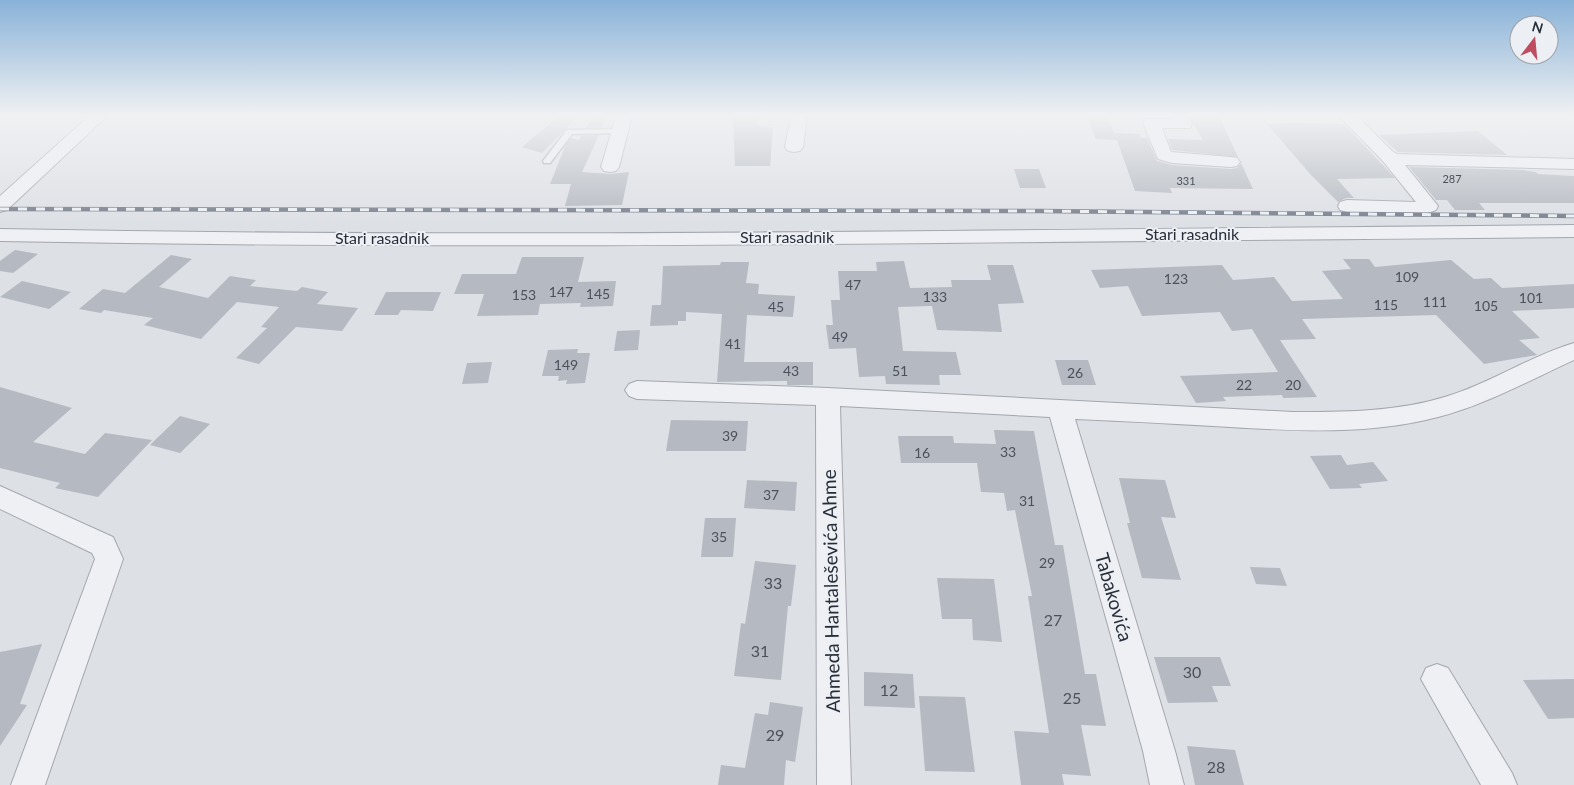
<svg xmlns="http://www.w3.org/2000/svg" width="1574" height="785" font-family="Lato,sans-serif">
	<rect width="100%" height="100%" fill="#dde0e5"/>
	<g fill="#b5b9c1">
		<path d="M559,116h15l2,3 -34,34 -20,-6z"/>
		<path d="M593,116h14l-5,11 -16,1z"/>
		<path d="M733,116h26l-2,9 16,3 -3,38h-35z"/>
		<path d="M1086,116h20l11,22 -2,-5 25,1 1,4h6l10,23 15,4 59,4 6,-1 4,-5 12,26 -83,-1 2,5 -37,-2 -18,-51 -21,-1z"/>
		<path d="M1189,116h30l19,41 -66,-7 -4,-11 35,1z"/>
		<path d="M1292,123l52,1 51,54 -58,1 17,19h-8l-8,4 -27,-27 -44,-51z"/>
		<path d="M1478,131l29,24 -109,-3 -19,-17z"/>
		<path d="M599,135l-17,37 28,2 19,-2 -7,33 -57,1 6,-22h-21l16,-40 5,-6 8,2 2,-4z"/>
		<path d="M1409,167l114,3 13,2 2,2 36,2v27h-95l6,7h-30l-8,-10h-11z"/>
		<path d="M1014,169h25l7,19h-26z"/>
		<path d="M15,250l23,4 -25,19 -13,-2v-10z"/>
		<path d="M171,255l21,4 -33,28 49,11 22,-22 26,4 -6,6 47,5 5,-4 26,5 -11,12 41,4 -16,23 -46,-4 -37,37 -23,-6 31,-30 -6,-1 18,-20 -42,-5 -36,37 -57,-14 9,-7 -49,-8 -3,3 -22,-4 24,-20 22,4z"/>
		<path d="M522,257h62l-6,25 38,-1 -3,25 -33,1 1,-4 -41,1 -2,11 -61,1 7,-22h-30l8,-20h54z"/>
		<path d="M1343,259h26l6,8 76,-7 23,19 17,-1 11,10 72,-4v24l-62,3 28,27 -21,2 18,15 -53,9 -48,-49 -134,4 14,20 -36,1 37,57 -34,1 -1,-3 -59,2 3,4 -30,2 -16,-27 98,-4 -26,-43 -20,2 -12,-19 -78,4 -14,-30 -28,2 -9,-18 131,-5 11,15 41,-3 18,24 51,-2 -21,-28 29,-2z"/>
		<path d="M904,261l6,27 42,-1 -1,-7h40l-4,-15h26l11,38 -26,1 4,28 -65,-2 -5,-24 -34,1 5,44 53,1 5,23h-22l1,10 -54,-1 -1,-8 -26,1 -3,-29 -27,1 -3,-24h7l-2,-25h9l-2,-29h39l-1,-9z"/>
		<path d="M721,262h28l-3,21 13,1 -1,10 37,2 -2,21 -46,-2 -3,47h69v23h-26v-4l-70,1 5,-68 -36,-2v9h-8v4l-28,1 2,-21h9l2,-39 57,-1z"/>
		<path d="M22,281l49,11 -22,17 -49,-12z"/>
		<path d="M386,292h55l-8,19 -32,-1 -3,5h-24z"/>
		<path d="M640,330l-2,20 -24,1 3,-20z"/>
		<path d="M578,349l-1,4h13l-5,30 -19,1 1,-4 -9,1 1,-5h-17l6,-26z"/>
		<path d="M1055,360h33l8,25h-34z"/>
		<path d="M492,362l-4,21 -26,1 5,-21z"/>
		<path d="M0,387l72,21 -39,34 52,12 20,-21 47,7 -54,57 -43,-9 5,-5 -60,-15z"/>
		<path d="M180,416l30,8 -30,29 -30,-8z"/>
		<path d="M671,420l77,1 -2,30h-80z"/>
		<path d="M994,430l40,1 21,114h8l22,129h11l10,52 -25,-1 10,51 -29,-2 2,11h-43l-7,-54 35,2 -21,-137h4l-17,-86 -8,1 -3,-18 -23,-1 -4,-29h-76l-3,-27h55l1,7 42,1z"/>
		<path d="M1341,455l6,10 26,-3 15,19 -29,3 3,4 -32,1 -20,-33z"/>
		<path d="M1119,478l46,2 11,38 -15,-1 20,63 -39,-2 -15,-55h3z"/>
		<path d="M747,480l50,2 -2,29 -51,-3z"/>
		<path d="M705,518h31l-3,39h-32z"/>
		<path d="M755,561l41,4 -5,41h-3l-7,74 -47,-4 7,-53 4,1z"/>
		<path d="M1250,567l30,1 7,18 -31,-2z"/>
		<path d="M937,578l57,1 8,63 -29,-2 -1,-21h-30z"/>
		<path d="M42,644l-22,60 7,1 -27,41v-94z"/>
		<path d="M1154,657h66l11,29h-19l6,16 -50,1z"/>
		<path d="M864,672l49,2 2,34 -51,-2z"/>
		<path d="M1574,679v39l-26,1 -25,-39z"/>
		<path d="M919,696l46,1 10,75 -50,-1z"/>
		<path d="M770,702l33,5 -8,55 -9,-2 -2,25h-66l3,-20 24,3 10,-55 13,2z"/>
		<path d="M1187,746l48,4 9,35h-49z"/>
	</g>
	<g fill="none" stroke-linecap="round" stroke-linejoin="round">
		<g stroke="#a3a7ae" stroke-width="3">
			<path id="lane" d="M619,129h3v4l-50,1 -22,29h-6l-1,-2 24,-31z"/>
		</g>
		<g stroke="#a3a7ae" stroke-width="2">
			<g id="street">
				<path d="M89,116h18l-100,94 -7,2v-16z"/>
				<path d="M616,116h16l-13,51 -3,4 -6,1 -6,-1 -3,-4z"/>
				<path d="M791,116h16l-4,31 -3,4 -6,1 -6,-1 -3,-4z"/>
				<path d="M1171,116h16l5,8 -2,4h-28l9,24 60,5 6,1 3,4 -3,4 -6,1 -59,-4 -14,-4 -15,-36 2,-4h27z"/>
				<path d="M1339,116h18l35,35 5,3 177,5v10l-169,-4 33,41 -2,4 -11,4 -78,-2 -7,-2 -2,-4 2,-4 7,-2 69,2 -34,-42z"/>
				<path d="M1574,225v12c-525,4 -1050,14 -1574,4v-12c525,10 1049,0 1574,-4z"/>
				<path d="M1574,343v17c-44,20 -89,45 -136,57 -68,18 -139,14 -208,10 -52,-3 -103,-6 -155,-8l100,332 9,34h-34l-7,-34 -93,-334 -210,-11 11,379h-34l-1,-380 -179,-6 -8,-3 -4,-6 4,-6 8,-3 191,7 465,24c51,0 105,0 155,-16 43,-13 82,-40 126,-53z"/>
				<path d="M0,486l113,51 10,22 -78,226h-34l84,-226 -3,-6 -92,-44z"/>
				<path d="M1437,664l11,4 64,105 5,12h-36l-60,-106 5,-11z"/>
			</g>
		</g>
		<use href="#lane" fill="#eff0f4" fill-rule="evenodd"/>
		<use href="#street" fill="#eff0f4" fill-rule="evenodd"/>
		<g stroke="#78808c" stroke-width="4.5">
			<path id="rail" d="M0,209l1039,2 535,5"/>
		</g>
		<use href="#rail" stroke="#eceff3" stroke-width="3" stroke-dasharray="9" stroke-linecap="butt"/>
	</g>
	<linearGradient id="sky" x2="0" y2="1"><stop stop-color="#89b2d8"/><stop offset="0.51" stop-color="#f0f1f3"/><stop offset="1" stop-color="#f0f1f3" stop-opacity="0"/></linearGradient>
	<rect width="1574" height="226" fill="url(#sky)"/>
	<g text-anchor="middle" stroke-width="4" stroke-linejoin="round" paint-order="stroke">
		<g font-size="11" fill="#4b515b">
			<text x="1452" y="183">287</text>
			<text x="1186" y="185">331</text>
		</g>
		<g font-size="14" fill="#4b515b">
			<text x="1407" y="282">109</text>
			<text x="1176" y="284">123</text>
			<text x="853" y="290">47</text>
			<text x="561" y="297">147</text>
			<text x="598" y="299">145</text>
			<text x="524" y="300">153</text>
			<text x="935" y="302">133</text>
			<text x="1531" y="303">101</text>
			<text x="1435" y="307">111</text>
			<text x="1386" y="310">115</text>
			<text x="1486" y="311">105</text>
			<text x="776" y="312">45</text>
			<text x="840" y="342">49</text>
			<text x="733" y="349">41</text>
			<text x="566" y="370">149</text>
			<text x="791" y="376">43</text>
			<text x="900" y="376">51</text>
			<text x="1075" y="378">26</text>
			<text x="1244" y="390">22</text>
			<text x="1293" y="390">20</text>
			<text x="730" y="441">39</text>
			<text x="1008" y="457">33</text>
			<text x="922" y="458">16</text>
			<text x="771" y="500">37</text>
			<text x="1027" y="506">31</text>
			<text x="719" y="542">35</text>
			<text x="1047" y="568">29</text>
		</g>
		<g font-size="16" fill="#282e39" stroke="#eceff3">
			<text x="1192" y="240">Stari rasadnik</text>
			<text x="787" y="243">Stari rasadnik</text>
			<text x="382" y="244">Stari rasadnik</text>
		</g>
		<g font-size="16" fill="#4b515b">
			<text x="773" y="589">33</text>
			<text x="1053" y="626">27</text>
			<text x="760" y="657">31</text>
			<text x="1192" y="678">30</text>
			<text x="889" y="696">12</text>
			<text x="1072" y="704">25</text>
			<text x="775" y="741">29</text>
			<text x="1216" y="773">28</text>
		</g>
		<g font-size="19" fill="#282e39" stroke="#eceff3">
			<text transform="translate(831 591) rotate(-91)" y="7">Ahmeda Hantaleševića Ahme</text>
			<text transform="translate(1114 597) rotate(74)" y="7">Tabakovića</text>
		</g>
	</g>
	<g transform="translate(1534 40) rotate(16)"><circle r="24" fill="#eceff3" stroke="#9ea2a9"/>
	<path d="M0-4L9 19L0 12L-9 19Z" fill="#be4e5f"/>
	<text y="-8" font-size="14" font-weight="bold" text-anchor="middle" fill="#282e39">N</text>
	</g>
</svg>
